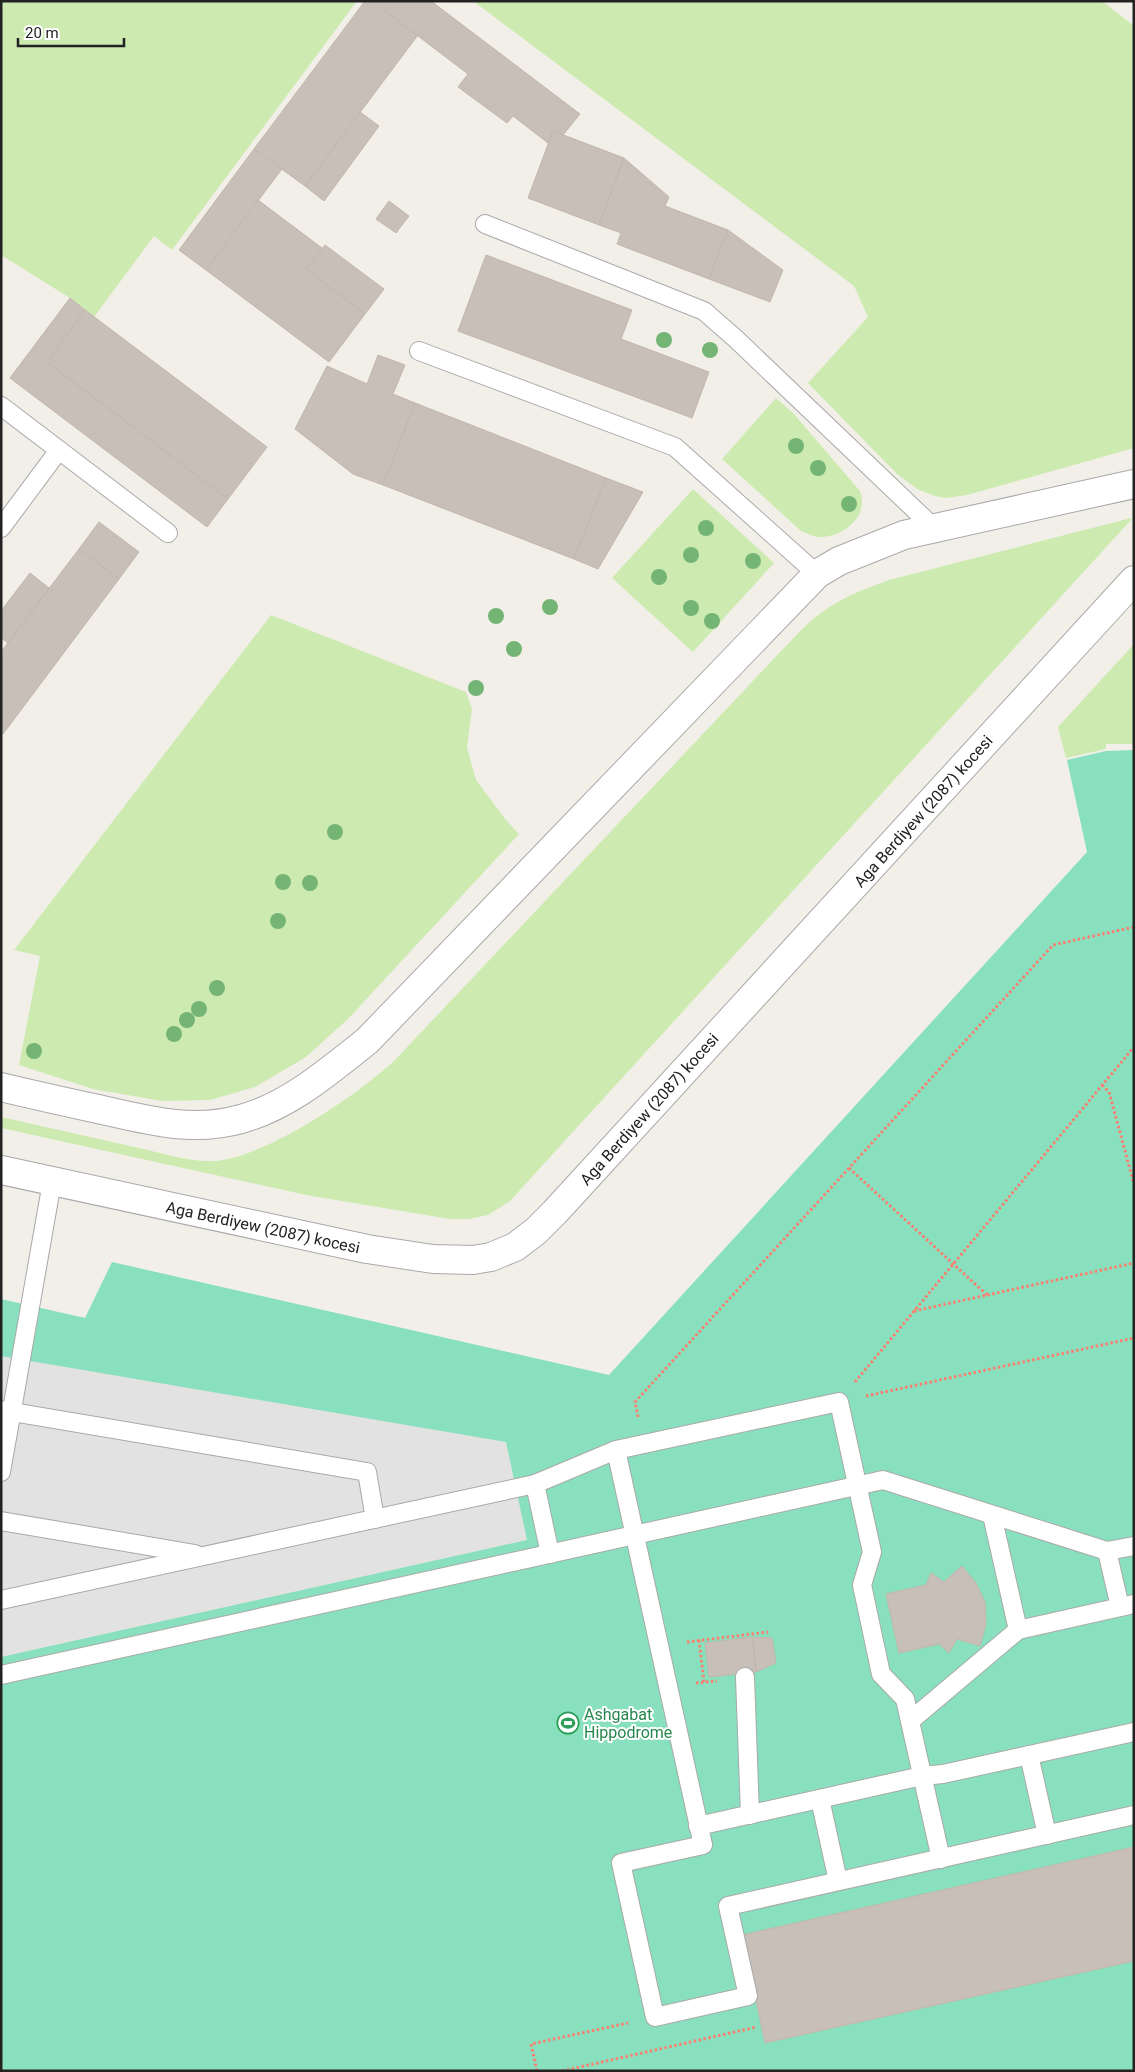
<svg xmlns="http://www.w3.org/2000/svg" width="1135" height="2072" font-family="Roboto,sans-serif">
	<rect width="100%" height="100%" fill="#f2efe9"/>
	<g fill="#cdebb0">
		<path d="M1,1h356l-185,249 -18,-14 -60,81 -24,-19 -69,-43z"/>
		<path d="M473,1h629l32,25v422l-167,47 -21,3 -11,-2 -18,-7 -20,-15 -89,-91 60,-66 -14,-31z"/>
		<path d="M776,398l18,16 66,77c9,24 -14,44 -37,46 -7,1 -16,-3 -22,-6l-79,-72z"/>
		<path d="M693,489l81,74 -81,89 -81,-74z"/>
		<path d="M1131,518v2l-621,681 -22,14 -19,4h-19l-144,-24 -305,-67v-11c46,10 92,21 138,31 23,5 50,14 74,13 51,-2 144,-66 181,-100l408,-432c29,-27 51,-36 87,-49z"/>
		<path d="M271,615l195,77 6,17 -5,38 9,33 29,39 14,15 -171,185 -42,38 -51,30 -45,13 -48,1 -69,-12 -74,-24 21,-109 -26,-6z"/>
		<path d="M1134,644v100h-28v5l-40,9 -8,-31z"/>
	</g>
	<path fill="#88e0be" d="M1134,750v1321h-1133v-772l84,19 27,-56 497,113 478,-523 -20,-92 39,-9z"/>
	<path fill="#e2e2e2" d="M1,1356l505,86 21,98 -526,117z"/>
	<g fill="#c7bfb8" stroke="#c4b6ab">
		<path d="M365,1h7l46,34 -113,151 -51,-37z"/>
		<path d="M372,1h59l149,113 -17,21 -10,-4 -5,12 -35,-27 -6,7 -49,-36 10,-13z"/>
		<path d="M360,112l19,14 -55,75 -19,-15z"/>
		<path d="M553,131l71,27 -25,67 -71,-27z"/>
		<path d="M254,149l28,20 -76,101 -27,-20z"/>
		<path d="M624,158l45,39 -4,9 63,24 -19,49 -92,-35 4,-11 -22,-8z"/>
		<path d="M258,200l64,48 -16,21 59,45 -36,48 -123,-92z"/>
		<path d="M389,201l20,15 -13,17 -20,-14z"/>
		<path d="M728,230l55,40 -13,32 -61,-23z"/>
		<path d="M325,245l59,44 -19,25 -59,-45z"/>
		<path d="M486,255l146,55 -11,29 88,33 -17,46 -234,-87z"/>
		<path d="M70,298l15,12 -38,52 181,137 -21,28 -197,-149z"/>
		<path d="M85,310l182,137 -39,52 -181,-137z"/>
		<path d="M378,355l27,10 -12,29 22,9 -32,82 -30,-11 -58,-45 32,-63 40,18z"/>
		<path d="M415,403l191,75 -32,81 -191,-74z"/>
		<path d="M606,478l37,14 -45,77 -24,-10z"/>
		<path d="M99,522l40,30 -20,27 -40,-30z"/>
		<path d="M79,549l40,30 -116,155 -2,-1v-81z"/>
		<path d="M30,573l19,15 -41,55 -7,-5v-27z"/>
		<path d="M962,1566l14,17 9,19 1,22 -6,22 -23,-7 -8,14 -10,-9 -40,9 -13,-59 40,-9 5,-12 13,9z"/>
		<path d="M752,1637l20,1 4,25 -20,9z"/>
		<path d="M752,1637l4,35 -47,5 -4,-34z"/>
		<path d="M1134,1847v114l-369,82 -23,-108z"/>
	</g>
	<g fill="none" stroke-linecap="round" stroke-linejoin="round">
		<g stroke="#a9a9a9" stroke-width="20">
			<g id="service">
				<path d="M485,224l219,87 32,28 198,189"/>
				<path d="M419,351l256,96 142,127"/>
				<path d="M1,406l167,127"/>
				<path d="M1,528l58,-78"/>
				<path d="M1,1410l366,62 8,47"/>
				<path d="M616,1450l87,395 -82,18 34,154 93,-21 -20,-90 406,-91"/>
				<path d="M1,1472l51,-290"/>
				<path d="M535,1484l15,70"/>
				<path d="M992,1515l26,115"/>
				<path d="M1,1521l194,33"/>
				<path d="M1107,1551l13,56"/>
				<path d="M1,1600l534,-116 81,-34 223,-48 33,150 -10,33 19,89 24,25 36,160"/>
				<path d="M1,1675l882,-195 224,71 27,-5"/>
				<path d="M745,1677l5,138"/>
				<path d="M910,1721l108,-91 116,-26"/>
				<path d="M1029,1755l18,80"/>
				<path d="M820,1799l18,82"/>
				<path d="M698,1826l224,-50 21,-2 191,-42"/>
			</g>
		</g>
		<g stroke="#a9a9a9" stroke-width="30">
			<g id="minor">
				<path d="M1,1087c33,8 65,15 97,22 48,11 94,24 143,10 48,-13 88,-48 126,-78l450,-467 22,-13 65,-26 230,-51"/>
				<path d="M1,1170l366,79 66,10 40,1 18,-3 24,-10 21,-16 19,-19 579,-632"/>
			</g>
		</g>
		<g stroke="#fa8072" stroke-width="3" stroke-dasharray="2.5 2.5" stroke-linecap="butt">
			<path d="M1102,1085l7,7 25,92"/>
			<path d="M849,1168l138,127"/>
			<path d="M914,1311l220,-48"/>
			<path d="M855,1382l279,-335"/>
			<path d="M866,1396l268,-58"/>
			<path d="M638,1417l-3,-15 418,-457 81,-18"/>
			<path d="M699,1640l5,42"/>
			<path d="M687,1642l81,-10"/>
			<path d="M696,1683l21,-2"/>
			<path d="M537,2071l-6,-27 97,-21"/>
			<path d="M562,2071l195,-44"/>
		</g>
		<use href="#service" stroke="#fff" stroke-width="18"/>
		<use href="#minor" stroke="#fff" stroke-width="28"/>
	</g>
	<g fill="#74b475">
		<circle cx="664" cy="340" r="8"/>
		<circle cx="710" cy="350" r="8"/>
		<circle cx="796" cy="446" r="8"/>
		<circle cx="818" cy="468" r="8"/>
		<circle cx="849" cy="504" r="8"/>
		<circle cx="706" cy="528" r="8"/>
		<circle cx="691" cy="555" r="8"/>
		<circle cx="753" cy="561" r="8"/>
		<circle cx="659" cy="577" r="8"/>
		<circle cx="550" cy="607" r="8"/>
		<circle cx="691" cy="608" r="8"/>
		<circle cx="496" cy="616" r="8"/>
		<circle cx="712" cy="621" r="8"/>
		<circle cx="514" cy="649" r="8"/>
		<circle cx="476" cy="688" r="8"/>
		<circle cx="335" cy="832" r="8"/>
		<circle cx="283" cy="882" r="8"/>
		<circle cx="310" cy="883" r="8"/>
		<circle cx="278" cy="921" r="8"/>
		<circle cx="217" cy="988" r="8"/>
		<circle cx="199" cy="1009" r="8"/>
		<circle cx="187" cy="1020" r="8"/>
		<circle cx="174" cy="1034" r="8"/>
		<circle cx="34" cy="1051" r="8"/>
	</g>
	<defs>
		<g id="stadium-ring" transform="scale(1.125)"><circle r="9.5" fill="#fff" stroke="#2e9e5b" stroke-width="1.5"/><path d="M0-5a6.5 5 0 1 0 0 10a6.5 5 0 1 0 0-10ZM-3.5-1.8h7v3.6h-7Z" fill="#2e9e5b"/></g>
	</defs>
	<g fill-rule="evenodd">
		<use href="#stadium-ring" x="568" y="1723"/>
	</g>
	<g text-anchor="middle" stroke-width="4" stroke-linejoin="round" paint-order="stroke">
		<g font-size="16" fill="#222" stroke="#fff">
			<text transform="translate(923 811) rotate(-48)" y="6">Aga Berdiyew (2087) kocesi</text>
			<text transform="translate(649 1109) rotate(-48)" y="6">Aga Berdiyew (2087) kocesi</text>
			<text transform="translate(263 1227) rotate(12)" y="6">Aga Berdiyew (2087) kocesi</text>
		</g>
		<g font-size="16" fill="#27864d" stroke="#fff" text-anchor="start">
			<text x="584" y="1720">Ashgabat<tspan x="584" dy="18">Hippodrome</tspan></text>
		</g>
	</g>
	<rect width="1135" height="2072" fill="none" stroke="#222222" stroke-width="5"/>
	<path d="M18 38v8h106v-8" fill="none" stroke="#222222" stroke-width="2.5"/>
	<text x="25" y="38" font-size="15" fill="#222222" stroke="#ffffff" stroke-width="4" paint-order="stroke">20 m</text>
</svg>
